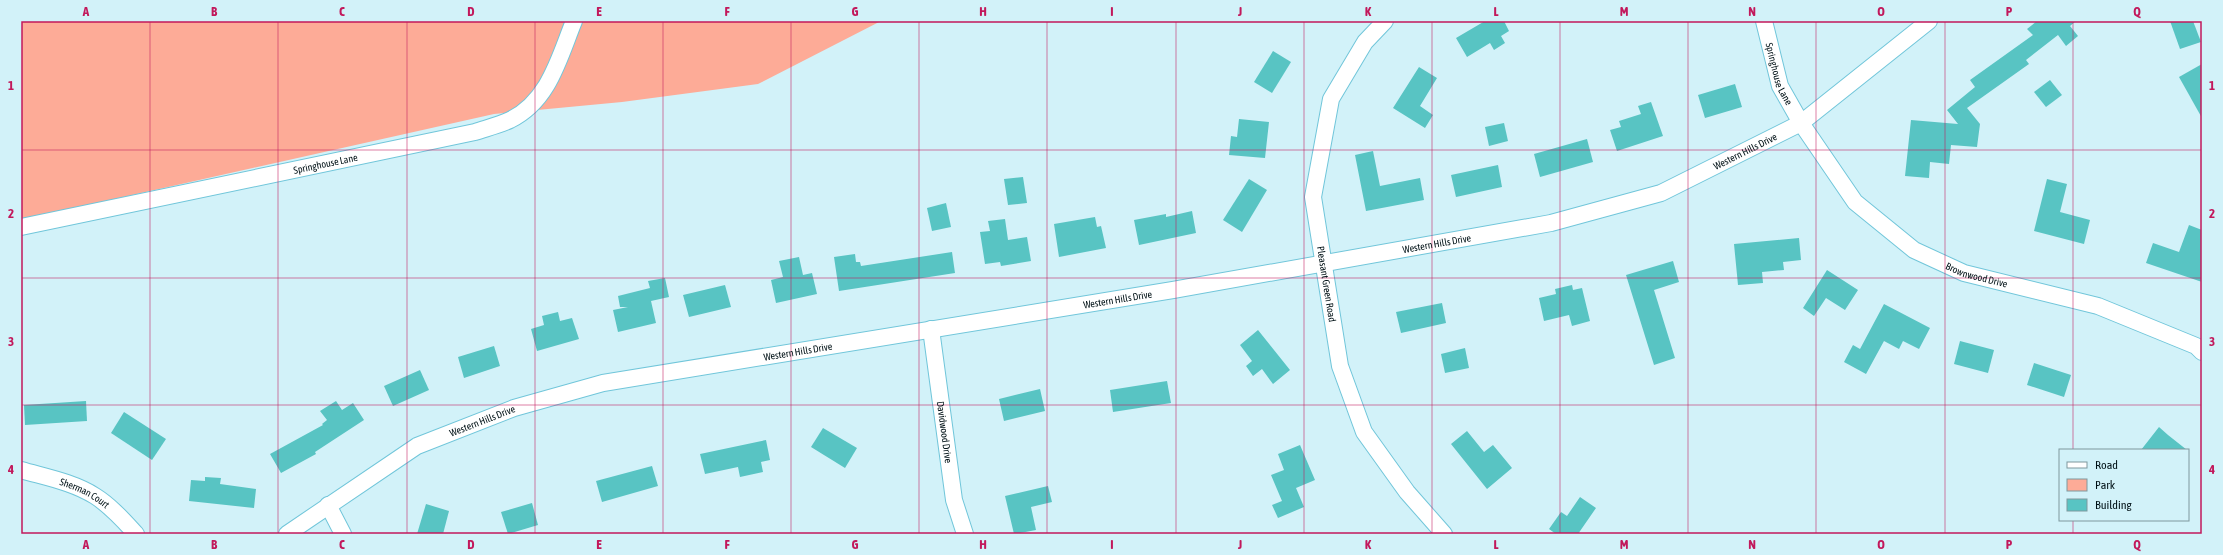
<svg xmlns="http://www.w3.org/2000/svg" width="2223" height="555" font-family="'Asap Condensed',sans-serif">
	<rect width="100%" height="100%" fill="#d2f2f9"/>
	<path fill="#fdab97" d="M21,21h860l-123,63 -136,18 -128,12 -473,106z"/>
	<g fill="#58c4c3">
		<path d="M1485,21h19l5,10 -8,5 4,7 -11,7 -4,-7 -23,14 -11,-19z"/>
		<path d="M2037,21h39l-6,5 8,10 -12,10 -8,-11 -32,25 3,4 -62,44 13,16 -3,23 -26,-2 -2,19 -19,-2 -1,16 -24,-2 6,-56 47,4 -11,-14 28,-23 -5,-7 63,-45 -6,-6z"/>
		<path d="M2170,21h23l8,21 -21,7z"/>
		<path d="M1273,51l18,11 -19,31 -18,-11z"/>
		<path d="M2202,64v54l-23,-41z"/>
		<path d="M1419,67l18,11 -17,28 13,9 -8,13 -32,-20z"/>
		<path d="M2050,80l12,15 -16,12 -12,-15z"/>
		<path d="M1735,84l7,23 -37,11 -7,-23z"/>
		<path d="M1651,102l12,34 -46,15 -7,-21 11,-3 -2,-6 22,-7 -3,-8z"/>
		<path d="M1239,119l30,3 -4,36 -36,-3 2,-19 6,1z"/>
		<path d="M1504,123l4,18 -19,5 -4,-19z"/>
		<path d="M1587,139l6,23 -53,15 -6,-23z"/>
		<path d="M1373,151l7,35 40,-8 4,22 -58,11 -11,-56z"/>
		<path d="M1498,165l4,22 -46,10 -5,-22z"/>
		<path d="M1023,177l4,26 -19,2 -4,-26z"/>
		<path d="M1249,179l18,11 -25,42 -19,-12z"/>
		<path d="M2047,179l20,5 -7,28 30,8 -6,24 -50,-13z"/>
		<path d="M946,203l5,24 -19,4 -5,-23z"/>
		<path d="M1192,211l4,22 -57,12 -5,-25 32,-6v3z"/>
		<path d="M1095,217l2,10 4,-1 5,22 -47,9 -5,-33z"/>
		<path d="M1005,219l3,21 19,-3 4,24 -30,5 -1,-4 -15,2 -5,-32 10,-1 -2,-10z"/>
		<path d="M2189,225l13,5v52l-56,-19 7,-20 26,9z"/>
		<path d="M1799,238l2,22 -18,2 1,8 -22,2 1,11 -25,2 -4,-41z"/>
		<path d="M952,252l3,21 -116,18 -5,-34 21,-3 1,8h4l1,4z"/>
		<path d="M799,257l4,18 9,-2 5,21 -41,9 -5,-23 12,-3 -4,-16z"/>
		<path d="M1673,261l6,21 -25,8 21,68 -21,7 -28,-90z"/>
		<path d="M1827,270l31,20 -13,20 -19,-12 -12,18 -11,-8z"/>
		<path d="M665,278l4,19 -18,4 5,22 -38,9 -5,-22 15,-3h-8l-2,-11 32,-8 -2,-7z"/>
		<path d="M725,285l6,22 -42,10 -6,-22z"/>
		<path d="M1572,285l1,5 9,-2 8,33 -18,5 -3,-11 -25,6 -5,-23 17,-4 -1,-5z"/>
		<path d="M1442,303l4,20 -45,10 -5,-21z"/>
		<path d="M1884,304l46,24 -11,21 -16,-8 -4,8 -15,-8 -18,33 -22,-12 9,-17 7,4z"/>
		<path d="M558,312l2,9 12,-3 7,21 -42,12 -6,-22 13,-4 -2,-9z"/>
		<path d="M1258,330l32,40 -17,14 -11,-15 -9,7 -7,-10 6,-5 -12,-16z"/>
		<path d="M1960,341l34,9 -6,23 -34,-9z"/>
		<path d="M494,346l6,20 -36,12 -6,-21z"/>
		<path d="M1465,348l4,20 -24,5 -4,-19z"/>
		<path d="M2034,363l37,12 -7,22 -37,-12z"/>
		<path d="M420,370l9,20 -36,16 -9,-20z"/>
		<path d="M1167,381l4,22 -58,9 -3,-22z"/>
		<path d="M1040,389l5,22 -41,10 -5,-22z"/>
		<path d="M86,401l1,20 -62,4 -1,-20z"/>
		<path d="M336,401l6,9 11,-7 11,17 -49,32 1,2 -35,19 -11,-19 53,-29 -1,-1 5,-4 -7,-9z"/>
		<path d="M124,412l42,27 -14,21 -41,-27z"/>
		<path d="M2159,427l9,8 19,15h-46z"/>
		<path d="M823,428l34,20 -12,20 -34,-21z"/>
		<path d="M1467,431l17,21 9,-7 19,23 -25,21 -36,-45z"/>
		<path d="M766,440l4,20 -9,2 2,10 -23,5 -2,-10 -33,7 -5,-20z"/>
		<path d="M1300,445l15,35 -19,8 8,19 -26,11 -6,-13 10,-4 -11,-26 13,-5 -6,-16z"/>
		<path d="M652,466l6,20 -56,16 -6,-21z"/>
		<path d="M205,477l16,1 -1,6 36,5 -2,19 -65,-7 2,-21 14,1z"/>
		<path d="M1048,486l4,16 -21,5 5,23 -22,4 -9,-38z"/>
		<path d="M1580,497l16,11 -18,26h-22l-7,-5 12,-17 6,4z"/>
		<path d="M532,503l6,22 -30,9 -7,-22z"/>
		<path d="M426,504l23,7 -6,23h-26z"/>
	</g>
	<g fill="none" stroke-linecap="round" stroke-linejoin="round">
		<g stroke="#71c6da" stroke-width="18">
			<g id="minor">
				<path id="s1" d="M1385,21l-20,21 -34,57 -18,98 27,169 24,66 43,60 37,42"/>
				<path id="s2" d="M1764,21l16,65 21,37 54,79 59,48 50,23 134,33 98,40 6,6"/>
				<path id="s3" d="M21,227l454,-95c12,-4 24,-7 35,-12 39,-19 49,-62 64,-99"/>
				<path id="s4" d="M931,329l23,171 11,34"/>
				<path id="s5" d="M21,470c24,7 52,12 74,26 16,10 29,25 41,38"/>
				<path d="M328,505l15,29"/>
				<path id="s6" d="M287,534l130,-88 97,-38 89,-25 570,-93 378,-67 110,-30 140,-70 128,-102"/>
			</g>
		</g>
		<use href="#minor" stroke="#fff" stroke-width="16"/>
	</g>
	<path fill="none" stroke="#c2185b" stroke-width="1" stroke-opacity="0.55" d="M150,21v513M278,21v513M407,21v513M535,21v513M663,21v513M791,21v513M919,21v513M1047,21v513M1176,21v513M1304,21v513M1432,21v513M1560,21v513M1688,21v513M1816,21v513M1945,21v513M2073,21v429M21,150h2181M21,278h2181M21,405h2181M2073,520v14"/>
	<g text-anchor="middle" stroke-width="3.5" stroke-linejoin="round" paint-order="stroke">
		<g font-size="10" fill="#001116" stroke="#d2f2f9">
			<text dy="4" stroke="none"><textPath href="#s2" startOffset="55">Springhouse Lane</textPath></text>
			<text dy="4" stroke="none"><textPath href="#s6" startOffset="1523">Western Hills Drive</textPath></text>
			<text dy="4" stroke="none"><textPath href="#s3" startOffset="311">Springhouse Lane</textPath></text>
			<text dy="4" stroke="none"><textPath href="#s6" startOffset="1199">Western Hills Drive</textPath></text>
			<text dy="4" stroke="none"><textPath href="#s2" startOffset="349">Brownwood Drive</textPath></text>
			<text dy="4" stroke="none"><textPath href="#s1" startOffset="283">Pleasant Green Road</textPath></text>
			<text dy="4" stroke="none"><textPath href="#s6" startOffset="875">Western Hills Drive</textPath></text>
			<text dy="4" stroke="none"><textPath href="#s6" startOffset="551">Western Hills Drive</textPath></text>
			<text dy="4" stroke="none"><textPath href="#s6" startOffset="227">Western Hills Drive</textPath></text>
			<text dy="4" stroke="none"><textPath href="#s4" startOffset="104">Davidwood Drive</textPath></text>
			<text dy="4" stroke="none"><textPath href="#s5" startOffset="68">Sherman Court</textPath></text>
		</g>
	</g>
	<rect width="2223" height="555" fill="none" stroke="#d2f2f9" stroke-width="44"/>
	<rect x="2059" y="449" width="130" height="72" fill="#d2f2f9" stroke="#7e989e"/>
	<rect x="2067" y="462" width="20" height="6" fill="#ffffff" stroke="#7e989e"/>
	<text x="2095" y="469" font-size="12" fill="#001116">Road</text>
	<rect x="2067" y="479" width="20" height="12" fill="#fdab97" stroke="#7e989e"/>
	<text x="2095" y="489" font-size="12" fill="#001116">Park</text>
	<rect x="2067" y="499" width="20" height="12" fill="#58c4c3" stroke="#7e989e"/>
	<text x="2095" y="509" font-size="12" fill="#001116">Building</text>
	<rect x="22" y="22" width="2179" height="511" fill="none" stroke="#c2185b" stroke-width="1.5"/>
	<g font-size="13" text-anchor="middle" font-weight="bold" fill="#c2185b">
		<text x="86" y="16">A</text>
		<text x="214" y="16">B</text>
		<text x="342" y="16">C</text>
		<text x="471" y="16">D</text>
		<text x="599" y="16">E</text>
		<text x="727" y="16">F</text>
		<text x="855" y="16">G</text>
		<text x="983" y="16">H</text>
		<text x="1112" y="16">I</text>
		<text x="1240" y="16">J</text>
		<text x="1368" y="16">K</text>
		<text x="1496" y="16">L</text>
		<text x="1624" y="16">M</text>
		<text x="1752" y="16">N</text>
		<text x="1881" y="16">O</text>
		<text x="2009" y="16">P</text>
		<text x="2137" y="16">Q</text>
		<text x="11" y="90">1</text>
		<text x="2212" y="90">1</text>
		<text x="11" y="218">2</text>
		<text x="2212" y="218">2</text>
		<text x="11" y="346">3</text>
		<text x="2212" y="346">3</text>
		<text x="11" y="474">4</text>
		<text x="2212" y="474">4</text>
		<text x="86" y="549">A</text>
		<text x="214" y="549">B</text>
		<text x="342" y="549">C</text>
		<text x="471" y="549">D</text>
		<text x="599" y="549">E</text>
		<text x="727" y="549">F</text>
		<text x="855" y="549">G</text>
		<text x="983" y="549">H</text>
		<text x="1112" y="549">I</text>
		<text x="1240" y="549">J</text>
		<text x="1368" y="549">K</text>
		<text x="1496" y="549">L</text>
		<text x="1624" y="549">M</text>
		<text x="1752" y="549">N</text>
		<text x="1881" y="549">O</text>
		<text x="2009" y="549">P</text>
		<text x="2137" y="549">Q</text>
	</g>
</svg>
